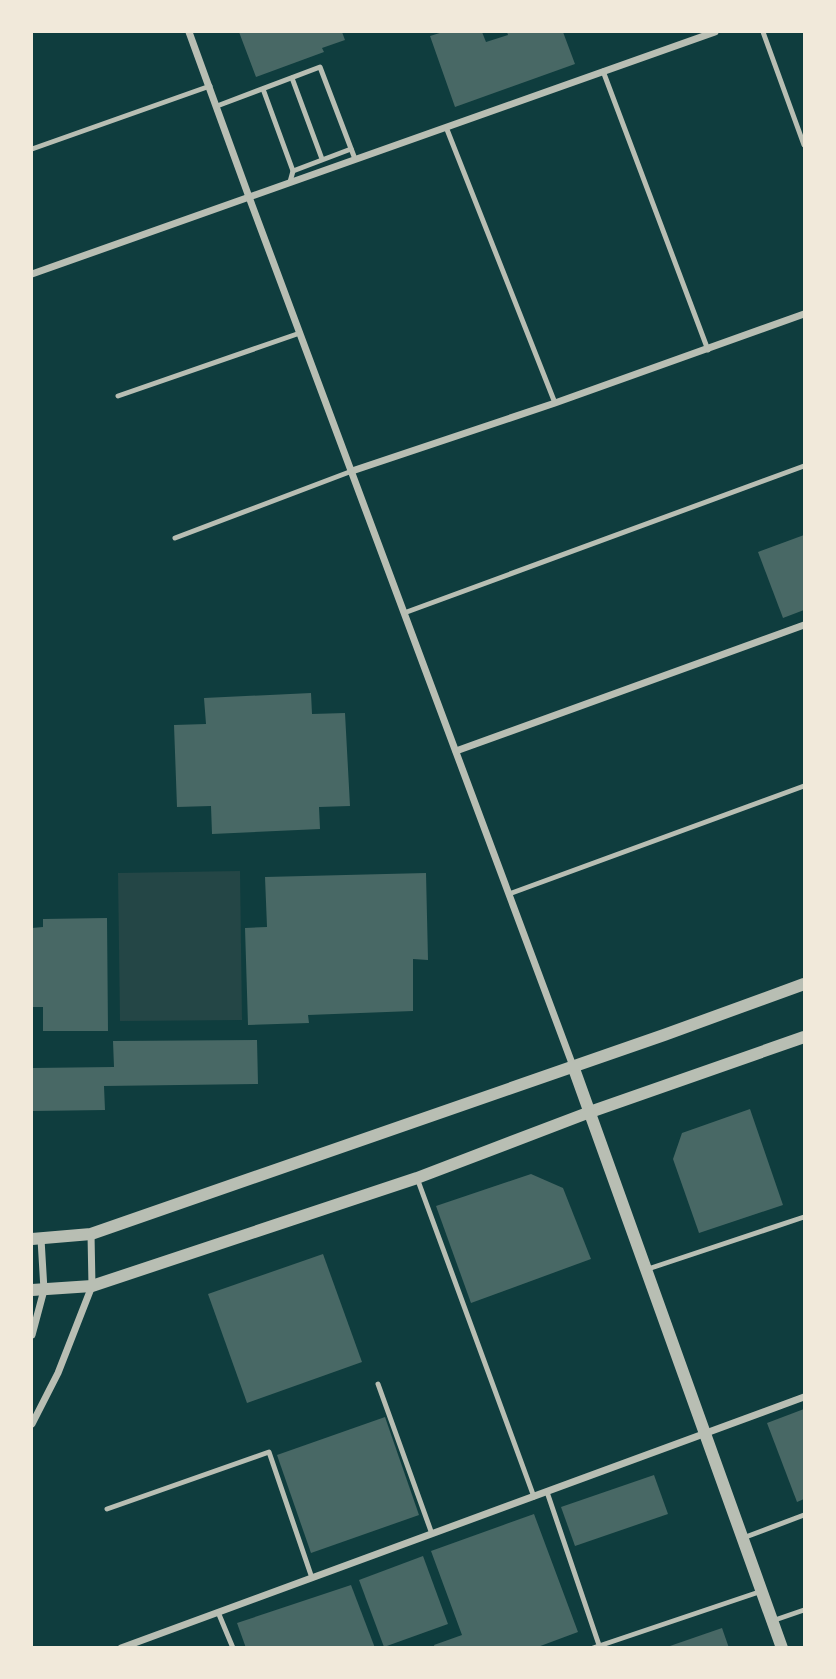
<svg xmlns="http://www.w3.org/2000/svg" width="836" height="1679" font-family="Roboto,sans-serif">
	<rect width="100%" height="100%" fill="#0f3d3e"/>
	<path fill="#244646" d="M240,871l2,149 -122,1 -2,-148z"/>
	<g fill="#486865">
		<path d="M239,32h103l3,8 -23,8 2,4 -68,25z"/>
		<path d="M443,32h39l4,10 22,-7 -1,-3h56l12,32 -120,43 -25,-71z"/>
		<path d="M804,535v75l-21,8 -25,-66z"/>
		<path d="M311,693l1,21 33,-1 5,93 -31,1 1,22 -108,5 -1,-28 -34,1 -3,-82 32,-1 -2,-26z"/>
		<path d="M426,873l2,87 -15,-1v52l-105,4 1,8 -61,2 -3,-97 22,-1 -2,-50z"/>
		<path d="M107,918l1,113h-65v-24h-11v-79l11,-1v-8z"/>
		<path d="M257,1040l1,44 -154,2 1,24 -73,1v-43l82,-1 -1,-26z"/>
		<path d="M750,1109l33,96 -84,28 -26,-74 9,-26z"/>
		<path d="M531,1174l32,14 28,71 -120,44 -35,-97z"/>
		<path d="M323,1254l39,108 -115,41 -39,-109z"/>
		<path d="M804,1409v90l-7,3 -30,-79z"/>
		<path d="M385,1417l34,98 -108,38 -34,-98z"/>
		<path d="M654,1475l14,39 -93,32 -14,-39z"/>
		<path d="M534,1514l44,118 -43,16h-100l-1,-3 28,-10 -31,-84z"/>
		<path d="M423,1556l25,68 -64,23 -25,-67z"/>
		<path d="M351,1585l24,63h-129l-9,-25z"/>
		<path d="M722,1628l7,20h-62v-1z"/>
	</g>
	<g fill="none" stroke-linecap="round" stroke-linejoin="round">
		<g stroke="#b8beb3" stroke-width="5">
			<path d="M763,32l41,113"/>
			<path d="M603,71l105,279"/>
			<path d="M292,78l30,81"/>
			<path d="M263,89l30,82"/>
			<path d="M217,106l103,-39 35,92"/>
			<path d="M446,127l109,276"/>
			<path d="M32,149l178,-63"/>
			<path d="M290,182l3,-11 58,-22"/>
			<path d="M118,396l182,-63"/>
			<path d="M175,538l177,-67"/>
			<path d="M404,613l400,-147"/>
			<path d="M509,894l295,-108"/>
			<path d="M417,1178l117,319"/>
			<path d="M648,1269l156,-52"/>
			<path d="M378,1384l54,150"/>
			<path d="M547,1492l52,153"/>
			<path d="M107,1509l162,-57 43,126"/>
			<path d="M743,1538l61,-23"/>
			<path d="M218,1612l15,36"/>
			<path d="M772,1621l32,-11"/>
			<path d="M593,1648l169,-57"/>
		</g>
		<g stroke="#b8beb3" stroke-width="7">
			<path d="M189,32l60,165 324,869"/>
			<path d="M32,274l683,-242"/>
			<path d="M352,471l203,-68 249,-89"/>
			<path d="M456,751l348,-126"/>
			<path d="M32,1335l12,-45 -3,-51"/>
			<path d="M32,1424l26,-51 34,-87 -1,-52"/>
			<path d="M121,1648l683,-251"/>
		</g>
		<g stroke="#b8beb3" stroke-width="12">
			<path d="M573,1066l209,582"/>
			<path d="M32,1239l59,-5 573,-199 140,-51"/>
			<path d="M32,1290l60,-4 325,-108 173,-66 214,-75"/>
		</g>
	</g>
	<rect width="836" height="1679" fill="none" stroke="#f1e9da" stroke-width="66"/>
</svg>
